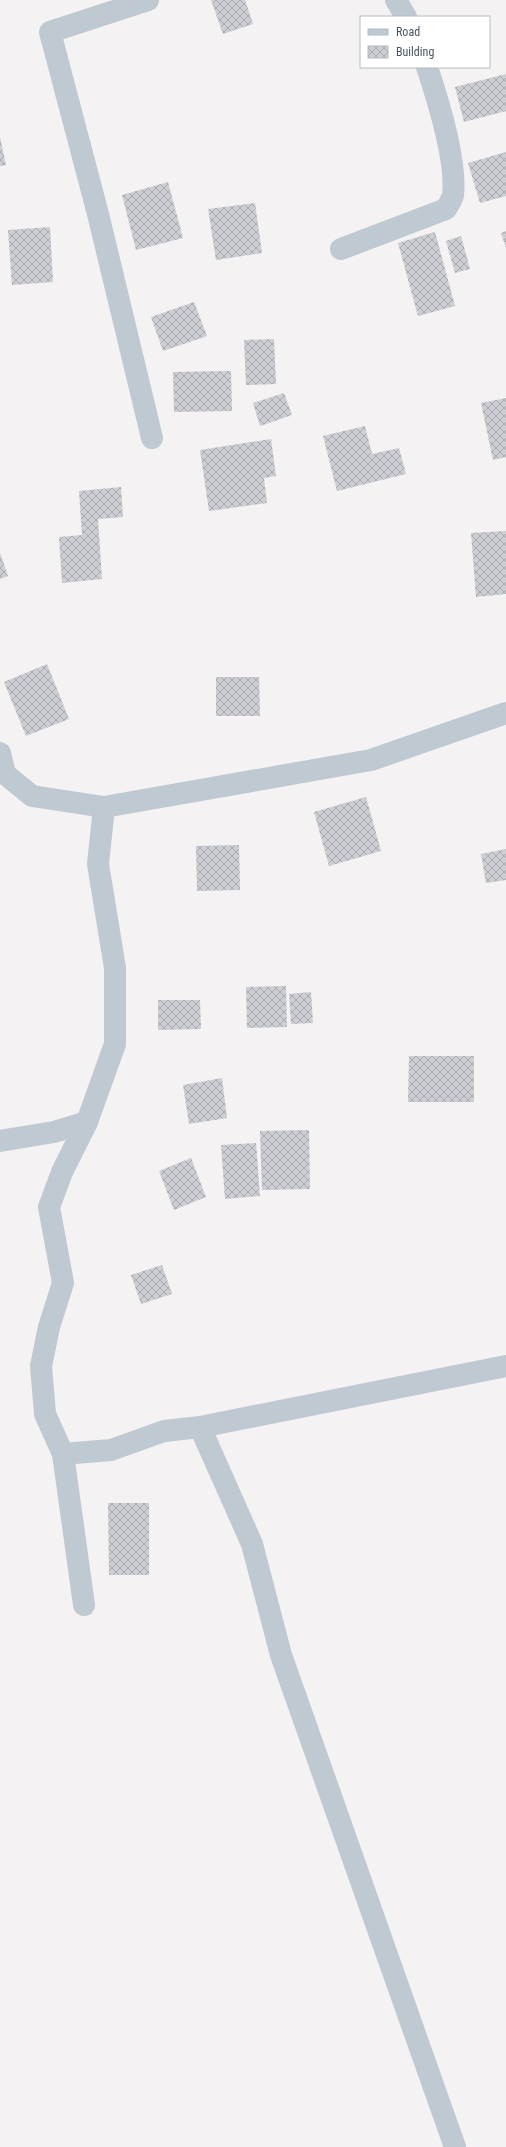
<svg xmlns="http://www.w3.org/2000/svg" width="506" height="2147" font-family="'Roboto Condensed',sans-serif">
	<defs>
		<pattern id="building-cross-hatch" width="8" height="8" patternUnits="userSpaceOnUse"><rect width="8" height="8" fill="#ccced4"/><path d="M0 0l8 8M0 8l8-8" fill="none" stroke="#a8aaaf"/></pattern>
	</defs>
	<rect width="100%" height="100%" fill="#f4f2f2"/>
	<g fill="url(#building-cross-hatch)">
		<path d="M211,0h34l8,24 -30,10z"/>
		<path d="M506,74v37l-42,11 -9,-35z"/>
		<path d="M0,137l6,28 -6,1z"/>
		<path d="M506,152v44l-26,7 -12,-40z"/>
		<path d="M168,182l15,56 -47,12 -14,-55z"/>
		<path d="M255,203l7,50 -46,7 -8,-51z"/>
		<path d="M50,227l3,55 -41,3 -4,-55z"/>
		<path d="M506,231v17l-5,-15z"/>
		<path d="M435,232l20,74 -37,10 -20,-73z"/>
		<path d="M461,236l9,33 -15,4 -9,-32z"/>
		<path d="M194,302l13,34 -44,15 -12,-34z"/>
		<path d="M274,339l2,45 -30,1 -2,-45z"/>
		<path d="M231,371l1,40 -58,1 -1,-40z"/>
		<path d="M284,393l8,22 -32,11 -7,-23z"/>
		<path d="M506,398v59l-13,3 -12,-57z"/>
		<path d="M365,426l7,28 27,-6 7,26 -69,17 -14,-55z"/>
		<path d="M271,439l5,37 -12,2 3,25 -58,8 -9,-61z"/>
		<path d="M121,487l2,30 -25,2 4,60 -40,4 -3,-46 23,-2 -3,-44z"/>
		<path d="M506,531v63l-30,3 -5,-64z"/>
		<path d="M0,553l8,23 -8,3z"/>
		<path d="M47,664l22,55 -43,17 -22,-54z"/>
		<path d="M216,677h43l1,39h-44z"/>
		<path d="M366,797l15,54 -52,15 -15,-54z"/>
		<path d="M239,845l1,45 -43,1 -1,-45z"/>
		<path d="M506,849v31l-20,3 -5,-29z"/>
		<path d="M286,986l1,41 -40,1 -1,-41z"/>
		<path d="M311,992l2,31 -22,1 -2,-30z"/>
		<path d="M158,1000h42l1,29 -43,1z"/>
		<path d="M409,1056h65v46h-66z"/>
		<path d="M222,1078l5,40 -38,6 -6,-39z"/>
		<path d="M309,1130l1,59 -48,1 -2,-59z"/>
		<path d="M256,1143l4,53 -35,3 -4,-54z"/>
		<path d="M191,1158l15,39 -32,13 -15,-39z"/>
		<path d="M162,1265l10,29 -31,10 -10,-29z"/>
		<path d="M108,1503h41v72h-40z"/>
	</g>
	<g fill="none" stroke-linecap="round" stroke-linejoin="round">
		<g stroke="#bfc9d1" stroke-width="22">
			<path d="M148,0l-98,32 48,182 54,224"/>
			<path d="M396,0l10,17"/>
			<path d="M341,249l105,-40c2,-4 6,-9 7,-14 4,-34 -15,-95 -26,-128"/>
			<path d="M0,753l5,21 27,22 72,11"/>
			<path d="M0,1141l54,-9 33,-10"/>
			<path d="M200,1427l306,-61"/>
			<path d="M63,1454l21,151"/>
			<path d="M455,2147l-174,-492 -29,-111 -52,-117 -36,4 -53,19 -48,4 -18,-40 -4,-48 8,-39 14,-44 -14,-76 13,-35 25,-50 28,-78v-76l-17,-104 6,-57 267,-47 135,-47"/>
		</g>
	</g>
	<rect x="360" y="16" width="130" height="52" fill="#ffffff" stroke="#b6bbbf"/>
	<rect x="368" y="29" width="20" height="6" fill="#bfc9d1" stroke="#b6bbbf"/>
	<text x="396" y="36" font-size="12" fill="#495460">Road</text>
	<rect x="368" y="46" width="20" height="12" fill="url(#building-cross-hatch)" stroke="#b6bbbf"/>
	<text x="396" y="56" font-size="12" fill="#495460">Building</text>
</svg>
